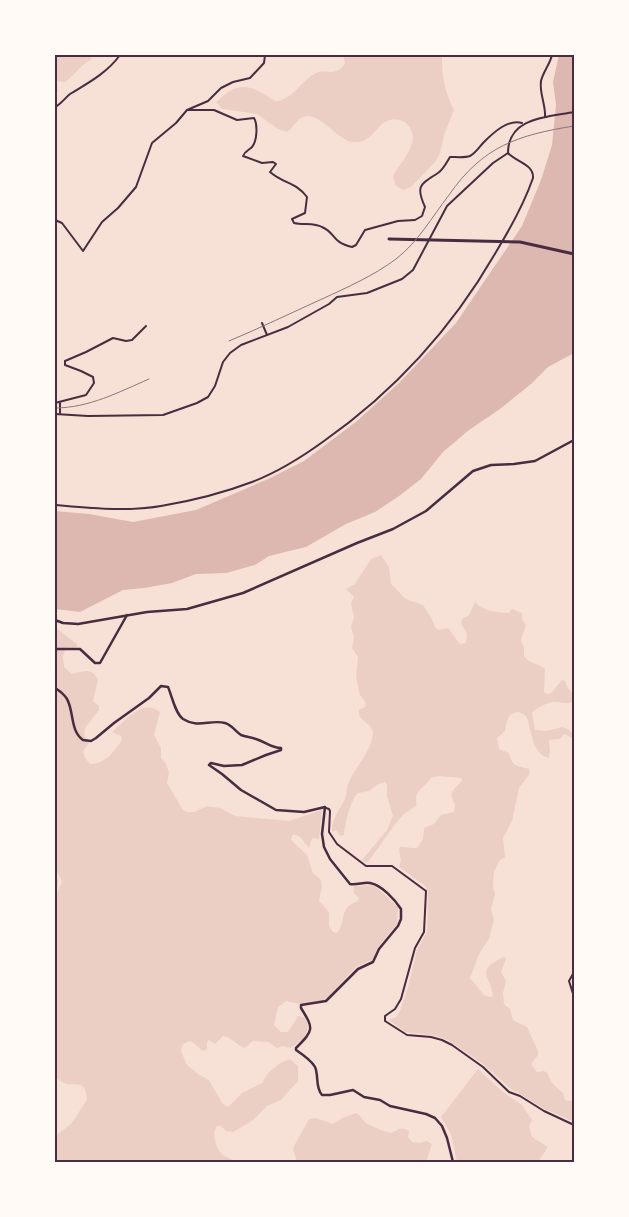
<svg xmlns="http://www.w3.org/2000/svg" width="629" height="1217" font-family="'Work Sans',sans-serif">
	<rect width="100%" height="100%" fill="#f7e1d7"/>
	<g fill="#ebcfc5">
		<path d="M55,55h33l4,4c-10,4 -18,17 -27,23l-9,-1 2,10 -3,4z"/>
		<path d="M343,55h99c0,22 2,35 12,55l-10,25 -4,18 -4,8 -25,26 -8,3 -8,-5 -2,-9c8,-15 29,-34 15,-51 -7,-8 -21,-7 -28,1 -8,8 -13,18 -28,16 -14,-2 -35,-32 -49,-25 -7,3 -10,11 -16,15l-9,-3 -21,-15 -35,-5 -6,-7c4,-3 8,-7 12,-10 18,-12 33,0 47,9 18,-1 24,-18 39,-27 12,-7 21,5 31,-11z"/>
		<path d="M381,555l8,12 2,17 15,15 17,6 8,12 4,10 3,3 10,-2 12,16 6,-1 1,-9 -6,-11 1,-4 7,-4 6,-13c9,10 22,10 34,11l3,-4 10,4v6l4,6 -5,15 3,8v8c5,8 14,7 21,13l-1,23 3,2 4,-1 11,-13 3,1 2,6 7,8v6c-8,4 -12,1 -20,1 -6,0 -18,6 -22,11l3,17 11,1 17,-4 6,3 5,5v4l-10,-5 -4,5 -11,1 1,11 -1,7c-18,-4 -17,-29 -23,-42l-7,-4c-12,1 -12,9 -14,19l-8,7 2,11 10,4c4,15 7,12 20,16l1,4 -11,15 -7,33 -9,17 2,19 -6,4 -5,11 -1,15 2,7 -4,15 3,11 -5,19 -10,15 -9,24 14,17 6,2 3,-1c-3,-22 -19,-25 11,-39l2,2 -5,13 5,9 -3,12 1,11 6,5 3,11 14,7 11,24v4l-7,9 6,8 7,-1 3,2 5,10 11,10 2,7 3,1 6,-1v22l-29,-13 -34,-20 -28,-25 -35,-24 -11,-4 -32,-4 -16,-12 7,-3 4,-6 8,-24 9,-37 10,-18 1,-41 -4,-6 -25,-18 2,-7 -2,-10 1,-3c7,-1 11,3 18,0l5,-8 1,-11 10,-4 7,-9 13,-3 1,-7 -4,-10 3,-6 8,-8 -1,-3 -22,-2 -8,2c-4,7 -15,12 -15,20 0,3 1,6 0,8l-12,8 -8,9 -28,39h-4l-2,-2 25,-30 4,-10 2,-4 -6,-20v-11l-2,-3 -7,2 -9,7 -11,2c-8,8 -13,30 -14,42l-4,1 -4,-6 -4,2c-1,-12 8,-23 13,-33 2,-5 1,-10 3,-15 6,-16 20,-28 24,-45 5,-18 -15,-15 -13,-29l6,-3 1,-4 -6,-8 -4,-18 2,-20 -6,-9 2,-11 -3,-10 3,-10 -3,-14 3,-6 -8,-8 9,-5 16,-25z"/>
		<path d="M55,627l22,17v3l-11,1 -3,8 1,11 8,7c9,-2 20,-8 26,6l-5,21 6,5v4l-14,18 -1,7 5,8 -6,8 2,7 5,6c16,0 23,-12 32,-24l-1,-4 -9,-4c14,-11 29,-34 48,-20l-6,23 7,13v10l5,6 3,9 -2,10 16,27 4,2h7l13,-6 13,2 15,8 54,5 33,-11 -3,29 -7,-1 -3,10 -9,-11 -7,-3 -2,6 16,15 6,18 8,7 1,7 -3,14 10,11v14l4,6 4,1c10,-13 1,-25 21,-32l1,-3 -5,-5v-7l20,-1 24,22 -1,17 -18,22 -7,14 -16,7 -29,31 -5,3 -23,3 -13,-3 -8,6 -4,18 7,7h7l10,-16 7,2c8,13 -3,24 -15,30l-7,-2 -6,2 -9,-6 -15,-1 -8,7c-9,-3 -12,-10 -22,-12l-8,8 -6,-4 -2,2v7l-3,2c-6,-2 -8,-8 -14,-10l-7,3 -2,7 6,14 11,9 11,6 13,23 6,4 14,-14 20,-10 6,-10 12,-10 10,-4 8,7v15l-17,19 -14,6 -15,15 -19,11 -7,-1 -5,-5h-4c-5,8 -2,20 4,27 3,4 13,7 18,9h-184v-26l16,-12 16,-24c-2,-20 -7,-14 -20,-16 -5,-1 -8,-4 -12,-7v-204l3,7 -1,13 5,-11 -7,-15z"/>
		<path d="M478,1069l25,23 19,13 10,15 -3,6 3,11 16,10 -10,15h-81l-6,-28 -10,-17z"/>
		<path d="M356,1113c5,3 5,5 9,9 4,4 21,10 27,11 6,-4 10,-7 17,-2l-1,6 4,5 8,1 7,-2 5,3 -6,18h-131l2,-1 -4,-11 1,-4 15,-27 7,-1 17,6 9,-6z"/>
	</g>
	<path fill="#dcb8b0" d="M559,55h15v298l-26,14 -17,17 -31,25 -31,21 -26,22 -22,27 -22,17 -24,16 -29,12 -40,23 -37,9 -14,9 -29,8 -30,1 -24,9 -28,5 -21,2 -43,22 -25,-3v-98l34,3 44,8 63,-12 72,-31 36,-18 53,-40 42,-38 57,-60 66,-97 19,-46 11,-35 4,-40 -3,-23z"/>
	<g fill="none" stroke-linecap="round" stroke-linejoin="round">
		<g stroke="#4a2c40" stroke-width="2">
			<path d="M55,107c6,-3 10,-9 15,-13 18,-11 37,-21 50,-39"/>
			<path d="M187,110h27l23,10 17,-2c4,7 3,23 -2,29 -4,4 -7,4 -9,9l19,7 11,-1 3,2 -6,8c14,12 26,10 37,25l-2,16 -13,6 2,4c9,2 21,0 28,4 14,6 9,15 30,20l4,-2 9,-15 33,-9 17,-1 7,-4 3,-9c-10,-22 -4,-23 13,-34 5,-3 9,-11 12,-16 6,0 15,1 20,-1 6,-3 10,-10 14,-14 10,-10 24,-23 38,-19"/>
			<path d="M545,117c1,-12 -6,-24 -4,-36 2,-9 9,-17 11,-26"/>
			<path d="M508,153c0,-36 40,-36 66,-41"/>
			<path d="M55,220l7,3 21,28 19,-29 16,-14 18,-21 16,-44 24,-20 11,-13 21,-9 13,-13 12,-6 17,-4 14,-15 1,-8"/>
			<path d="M262,323l5,12"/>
			<path d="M55,403l31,-8 8,-12 -1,-6 -12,-6 -16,-6v-4l21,-9 27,-14 13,3 6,-1 14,-14"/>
			<path d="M60,403v10"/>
			<path d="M55,414l33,2 75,-1 34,-12 11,-6 7,-11 8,-24 7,-9 11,-8 47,-18 41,-23 8,-7 30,-4 35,-14 11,-9 34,-64 46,-43 15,-10"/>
			<path d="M55,505c35,3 71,7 106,1 30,-5 62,-13 91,-24 26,-10 50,-25 72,-41 71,-50 129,-114 172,-189 14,-23 28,-48 37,-74 1,-14 -17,-16 -25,-25"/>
			<path d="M326,808l3,1 1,2 -1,21 8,12 29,22h26l34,25 -2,41 -9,16 -14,51 -6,10 -10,7v5l22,14 24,2 11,3 10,5 31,22 26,25 11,4 24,15 30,14"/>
			<path d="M574,972l-5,9 5,16"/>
		</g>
		<g stroke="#4a2c40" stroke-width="2.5">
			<path d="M55,649h25l15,14h5l27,-48"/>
			<path d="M55,688c5,3 9,6 12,11 7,12 3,32 16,41l8,1 5,-3 18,-15 35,-25 12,-12 7,1c4,9 7,26 15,32 16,10 27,0 42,4 7,2 10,8 16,12 5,2 10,2 15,4 10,3 15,9 25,9v2l-15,5 -24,10 -18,1 -13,-3 -2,2 13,9 19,16 35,20 28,2 21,-5 -3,27 2,13 6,12 20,25c7,1 14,-2 20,-1 12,2 25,17 31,26v10l-3,7 -19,23 -6,13 -15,7 -32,32 -25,4v3c13,21 13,22 -5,40v2c6,4 15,10 19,17 4,9 0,20 7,28h8l23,-5 11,7 16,3 10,6 36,8 9,4 7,8 5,12 6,24"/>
		</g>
		<path stroke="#4a2c40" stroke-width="2.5" d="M55,620l8,3 15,1 69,-12 40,-3 56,-16 114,-50 36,-14 33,-18 47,-40 18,-6 23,-1 21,-3 39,-21"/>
		<path stroke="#4a2c40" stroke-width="3" d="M389,239l131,3 54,12"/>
		<g stroke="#8f747c" stroke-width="1">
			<path d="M229,341c31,-13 62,-28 93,-42 26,-12 51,-23 74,-40 22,-17 36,-42 53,-64 34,-49 69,-60 125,-69"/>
			<path d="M55,408c34,0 64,-16 94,-29"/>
		</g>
	</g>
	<rect width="629" height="1217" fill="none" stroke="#fffaf5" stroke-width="112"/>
	<rect x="56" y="56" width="517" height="1105" fill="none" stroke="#4a2c40" stroke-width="2"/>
</svg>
